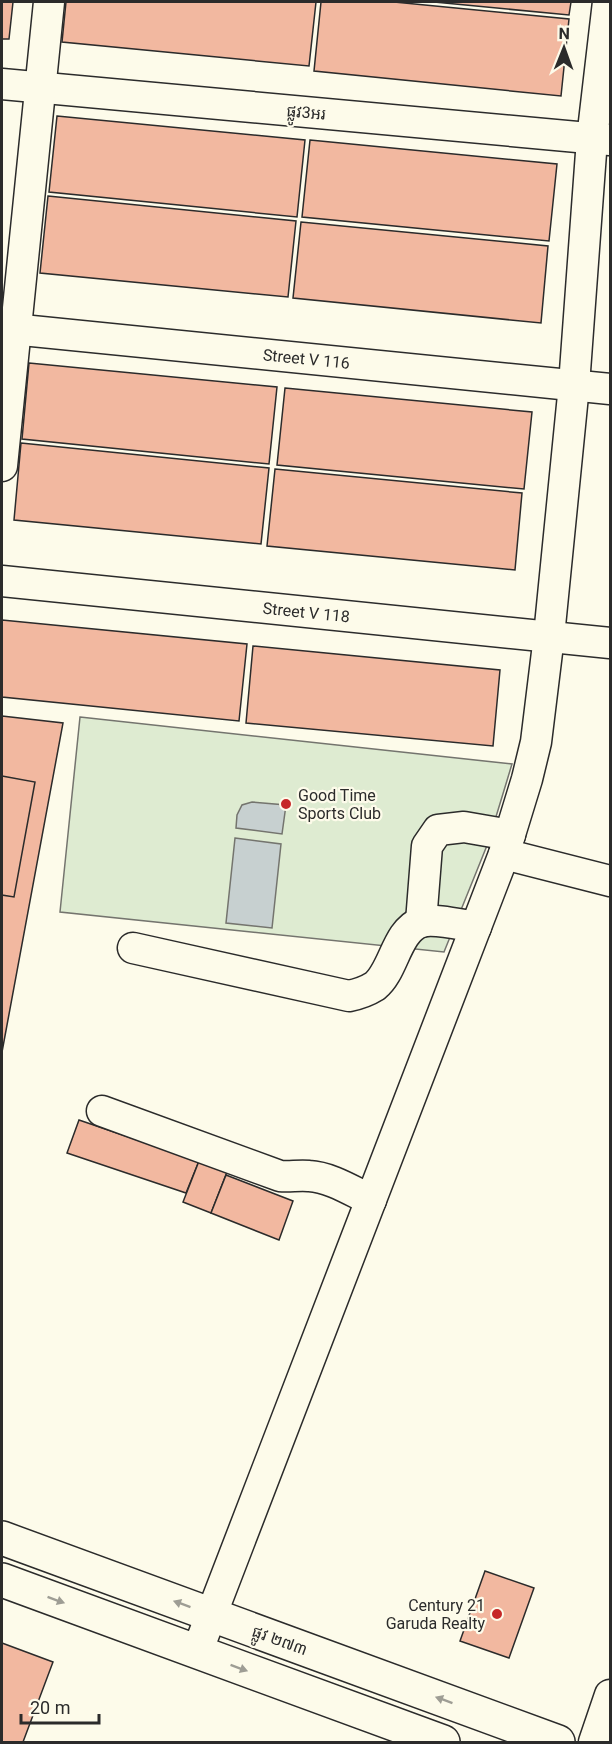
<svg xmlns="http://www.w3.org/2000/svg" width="612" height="1744" font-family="Roboto,'Noto Sans Khmer',sans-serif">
	<rect width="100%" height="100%" fill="#fdfbea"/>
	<path fill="#deebd1" stroke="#74746e" stroke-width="1.5" d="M80,717l432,47 -24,79 -44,109 -384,-40z"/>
	<g fill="#c7d0d0" stroke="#74746e" stroke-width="1.5">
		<path d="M252,802l34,3 -4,29 -46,-6 1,-13 5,-10z"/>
		<path d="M235,838l46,6 -9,84 -46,-5z"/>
	</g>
	<g fill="#f2b8a0" stroke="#2b2b2b" stroke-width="1.5">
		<path d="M2,2h11l-4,37h-7z"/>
		<path d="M66,2h250l-7,64 -247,-24z"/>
		<path d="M321,2h73l175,17 -8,77 -247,-25z"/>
		<path d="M434,2h137l-2,13z"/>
		<path d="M57,116l248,24 -8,77 -248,-25z"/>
		<path d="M310,140l247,24 -8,77 -247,-24z"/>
		<path d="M48,196l248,25 -8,76 -248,-24z"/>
		<path d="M301,222l247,24 -7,77 -248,-25z"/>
		<path d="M29,363l248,24 -8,77 -247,-25z"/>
		<path d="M285,388l247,24 -8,77 -247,-24z"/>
		<path d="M21,443l248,25 -8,76 -247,-24z"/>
		<path d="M275,469l247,24 -7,77 -248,-24z"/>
		<path d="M2,620l245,24 -8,77 -237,-24z"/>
		<path d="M253,646l247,24 -7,76 -247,-23z"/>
		<path d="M2,716l61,7 -61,329z"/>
		<path d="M2,776l33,6 -21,115 -12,-2z"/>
		<path d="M79,1120l120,41 -13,32 -119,-40z"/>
		<path d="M199,1161l28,11 -16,41 -28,-11z"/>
		<path d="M226,1175l67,26 -14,39 -68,-27z"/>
		<path d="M485,1571l49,17 -25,70 -49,-17z"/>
		<path d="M2,1643l51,19 -30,80h-21z"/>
	</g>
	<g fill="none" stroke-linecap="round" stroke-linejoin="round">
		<g stroke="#2b2b2b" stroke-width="33">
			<g id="minor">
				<path d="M2,84l608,56"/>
				<path id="s1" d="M2,328l608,61"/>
				<path d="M2,466l47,-464"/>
				<path id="s2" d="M2,581l608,62"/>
				<path d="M504,854l106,27"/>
				<path d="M421,922l6,-76 11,-16 26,-3 46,8"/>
				<path d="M133,948l216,48c10,-2 18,-5 26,-10 19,-15 21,-55 46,-64 13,-4 41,3 55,5"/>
				<path d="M102,1111l178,65c9,1 19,-1 29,0 21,1 43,15 62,24"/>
				<path d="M197,1652l307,-798 23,-75 9,-37 13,-106 25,-251 18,-246 16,-137"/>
				<path d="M594,1742l16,-47"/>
			</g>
		</g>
		<g stroke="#2b2b2b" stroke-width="36">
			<g id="major">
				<path d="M2,1538l556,204"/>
				<path d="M2,1580l441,162"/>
			</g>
		</g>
		<use href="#minor" stroke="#fdfbea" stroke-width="30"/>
		<use href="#major" stroke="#fdfbea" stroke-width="33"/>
	</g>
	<defs><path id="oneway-solid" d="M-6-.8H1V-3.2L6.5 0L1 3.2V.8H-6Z" transform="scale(1.5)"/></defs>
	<g fill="#9e9d94">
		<use href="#oneway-solid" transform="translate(56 1600) rotate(20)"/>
		<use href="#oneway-solid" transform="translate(182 1604) rotate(-160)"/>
		<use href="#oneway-solid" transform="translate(239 1668) rotate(20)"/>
		<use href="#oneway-solid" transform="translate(444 1700) rotate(-160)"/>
	</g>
	<g fill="#c62828" stroke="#fdfbea" stroke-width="2">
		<circle cx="286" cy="804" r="6"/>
		<circle cx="497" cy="1614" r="6"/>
	</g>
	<g text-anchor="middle" stroke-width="4.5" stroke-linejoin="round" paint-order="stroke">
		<g font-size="16" fill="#2b2b2b" stroke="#fdfbea">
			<text transform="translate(306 112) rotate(5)" y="6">ផ្លូវ3អរ</text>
			<text dy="6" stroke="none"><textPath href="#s1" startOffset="306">Street V 116</textPath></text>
			<text dy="6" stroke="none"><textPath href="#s2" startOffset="306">Street V 118</textPath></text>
			<text transform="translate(280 1640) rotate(20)" y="6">ផ្លូវ ២៧៣</text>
		</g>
		<g font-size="16" fill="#2b2b2b" stroke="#fdfbea" text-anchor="start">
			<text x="298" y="801">Good Time<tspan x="298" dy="18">Sports Club</tspan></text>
			<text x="485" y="1611" text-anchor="end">Century 21<tspan x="485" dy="18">Garuda Realty</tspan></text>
		</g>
	</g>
	<rect width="612" height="1744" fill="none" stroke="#2b2b2b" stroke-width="6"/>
	<g transform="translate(564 48) rotate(1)" stroke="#fdfbea" stroke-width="4.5" paint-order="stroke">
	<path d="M0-4.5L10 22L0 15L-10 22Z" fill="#2b2b2b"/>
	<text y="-9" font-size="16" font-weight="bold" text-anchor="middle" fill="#2b2b2b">N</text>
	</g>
	<path d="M21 1714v9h78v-9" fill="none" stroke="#2b2b2b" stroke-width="3"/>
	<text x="30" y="1714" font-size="18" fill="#2b2b2b" stroke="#fdfbea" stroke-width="4.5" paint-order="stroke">20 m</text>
</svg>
